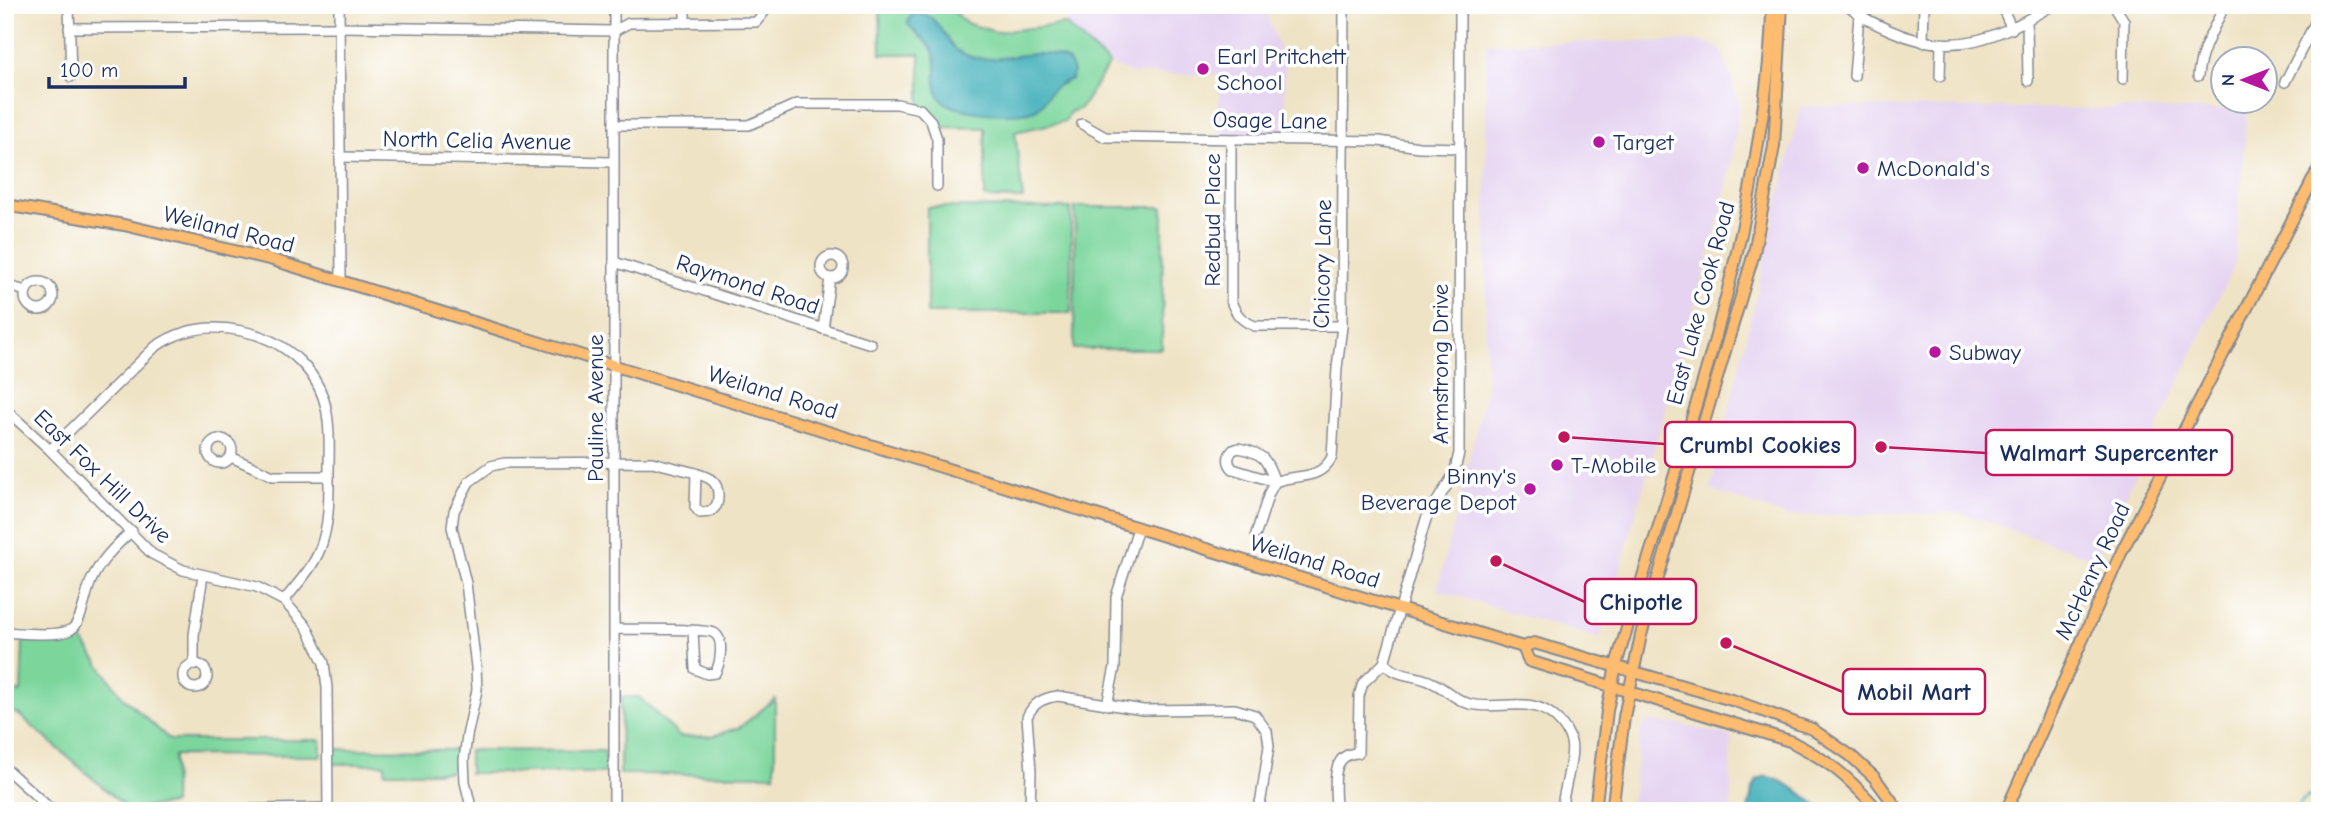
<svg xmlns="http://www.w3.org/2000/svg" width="2325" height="816" font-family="'Comic Neue',sans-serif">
	<rect width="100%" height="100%" fill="#fff"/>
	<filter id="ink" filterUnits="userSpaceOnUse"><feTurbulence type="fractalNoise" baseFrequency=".0143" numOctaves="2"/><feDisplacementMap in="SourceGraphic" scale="14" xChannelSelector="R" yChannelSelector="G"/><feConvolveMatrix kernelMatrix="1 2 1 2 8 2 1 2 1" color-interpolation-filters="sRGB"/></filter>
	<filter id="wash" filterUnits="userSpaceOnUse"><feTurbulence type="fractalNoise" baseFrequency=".00686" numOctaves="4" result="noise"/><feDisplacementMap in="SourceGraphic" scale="28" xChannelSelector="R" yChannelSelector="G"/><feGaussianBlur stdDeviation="1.57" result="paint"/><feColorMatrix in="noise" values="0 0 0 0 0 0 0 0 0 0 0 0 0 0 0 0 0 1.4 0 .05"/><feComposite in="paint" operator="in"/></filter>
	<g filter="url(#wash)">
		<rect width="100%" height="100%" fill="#efe3c5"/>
		<g fill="#e5d3f1">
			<path d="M1074,5h189l22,59v73l-66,-2v-60l-87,-1 -23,-10 -44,-40z"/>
			<path d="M1702,41l19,8 10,27 8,29 -5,44 -12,61 -122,429 -163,-49 49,-200v-347z"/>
			<path d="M1801,106l446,4 -12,153 -139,296 -134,-46 -176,3 -76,-26z"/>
			<path d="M1646,721l43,5 42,10v75h-101l11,-80z"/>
		</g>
		<g fill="#7cd69c" stroke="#4c827d" stroke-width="2">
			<path d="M880,5h67l19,18 30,9 69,-8 44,40 -28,44 -11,4 -4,9 -51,11 8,67 -38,-1v-70l-47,-1 -9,-16 -9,-6v-51h-39z"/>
			<path d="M927,207l144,1v105h-144z"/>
			<path d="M1075,207h88l-1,142h-88z"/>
			<path d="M78,634l43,61 49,45h151v16l-147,-1 -1,49 -45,5 -110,-95 -13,-4v-19l16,1 2,-52 40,1z"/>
			<path d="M621,697h18l41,40 33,-1 27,-9 35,-28v76l-155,-1z"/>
			<path d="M332,749l127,1 -1,22h-73v-8h-53z"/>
			<path d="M469,750l136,1v22h-136z"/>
		</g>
		<g fill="#3fafb9" stroke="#2d6f8c" stroke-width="2">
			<path d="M919,13c24,3 25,35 47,42 37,13 66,-13 103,6l4,11 -2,7c-7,3 -14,6 -19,11 -6,7 -8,16 -17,20 -17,8 -82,4 -94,-11 -9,-11 -3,-29 -6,-42 -3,-14 -19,-22 -27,-33 1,-8 4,-10 11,-11z"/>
			<path d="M1766,776c22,5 41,21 57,35h-75l4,-20 5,-11z"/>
		</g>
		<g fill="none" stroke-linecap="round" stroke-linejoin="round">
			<path stroke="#3fafb9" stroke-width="2.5" d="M2295,811c3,-8 7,-12 15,-15l10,6"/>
		</g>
	</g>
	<g filter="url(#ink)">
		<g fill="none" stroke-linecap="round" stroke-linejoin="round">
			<g stroke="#858992" stroke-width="12">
				<g id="minor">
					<path d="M69,5l2,72"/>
					<path d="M339,5l2,276"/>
					<path d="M614,5v806"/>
					<path d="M1848,5c12,12 26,18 41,25 64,29 108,8 164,-25"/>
					<path d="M2001,5l11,24"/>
					<path d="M2114,5l10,16 -1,58"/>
					<path d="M2027,20l1,61"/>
					<path d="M685,23v-18"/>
					<path d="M69,28l270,-1 275,4 15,-8 127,-1 14,-17"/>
					<path d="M1923,42l1,-37"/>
					<path d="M1854,76l5,-60"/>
					<path d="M1940,76l1,-32"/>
					<path d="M2198,76c2,-25 16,-48 27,-71"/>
					<path d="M2285,82l35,-69"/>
					<path d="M1082,124l23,13 274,4 40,6 41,1"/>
					<path d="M614,125h135l48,-21h100l23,5 11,12 6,18v47"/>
					<path d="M1231,140v161c5,14 11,20 24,25h87"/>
					<path d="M340,157l273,5"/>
					<circle cx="832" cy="267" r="11"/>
					<path d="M614,262l257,82"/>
					<circle cx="39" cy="296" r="14"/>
					<path d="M5,285l21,6"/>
					<path d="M823,329l7,-51"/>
					<path d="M5,409l45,41 102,104 31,16 74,17 27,14 23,26 17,36 3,25 1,123"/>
					<circle cx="220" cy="451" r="12"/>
					<path d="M1239,448c26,6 27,11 36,34l-42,-13c-6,-6 -6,-13 0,-19z"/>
					<path d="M50,450l105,-103c27,-19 55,-23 87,-16 44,9 82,42 86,90 2,16 1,32 1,48 0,27 1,54 -9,80 -7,19 -24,36 -36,52"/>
					<path d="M231,457l42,19h56"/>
					<path d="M1256,534l13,-41 6,-11c22,-9 44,0 57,-25l5,-89 5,-42 2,-321"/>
					<path d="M615,629c15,1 91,-1 99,4 11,6 6,32 1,40l-8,1 -12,-5 -2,-38"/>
					<path d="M5,632c15,1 53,5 65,-2 12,-5 15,-36 21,-49 9,-20 24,-35 41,-50"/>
					<path d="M1384,663c16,16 29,10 49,20 13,6 22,17 37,21 31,7 61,-10 87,15 6,6 12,14 14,23 4,14 -8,51 -10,69"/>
					<path d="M194,664v-29l9,-60"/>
					<circle cx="195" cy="676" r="12"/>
					<path d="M1107,705l8,-38 1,-70 22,-69"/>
					<path d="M5,768l48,43"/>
					<path d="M147,811l181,-3"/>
					<path d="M472,811l-7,-29 -1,-22 3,-24 10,-46 -1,-23 -10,-84 -14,-56 2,-16 15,-29 22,-16 13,-3 148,-1 40,10c15,5 27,7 26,25 0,8 -2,10 -8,15l-10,1 -5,-6 1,-34"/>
					<path d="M1030,811l1,-40 -4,-54c6,-14 16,-19 31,-21l85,14 92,-1 20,6 12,16 2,15 -8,53 -4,12"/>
					<path d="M1336,811c0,-21 -8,-58 22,-58l1,-57 4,-13 21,-20 42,-144 28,-45 5,-21 1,-448"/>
				</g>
			</g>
			<g stroke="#858992" stroke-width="14">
				<g id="major">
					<path d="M5,205l119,20 149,35 1240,384 10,3 11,-4 201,58 77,28 39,27 23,21 25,34"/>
					<path d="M1523,647l6,14 261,80c41,21 58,36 89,70"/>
					<path d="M1595,811l12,-100 9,-46c51,-174 116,-347 143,-528 7,-43 13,-87 13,-132"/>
					<path d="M1612,811l12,-94 17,-82 113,-382 20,-107 8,-141"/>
					<path d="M2006,811l116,-260 198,-385"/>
				</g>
			</g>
			<use href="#minor" stroke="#fff" stroke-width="9"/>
			<use href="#major" stroke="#fdbc70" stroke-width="10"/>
		</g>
	</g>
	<g fill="#b5179e" stroke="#fff" stroke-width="2.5">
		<circle cx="1203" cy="69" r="7"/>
		<circle cx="1599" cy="142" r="7"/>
		<circle cx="1863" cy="168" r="7"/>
		<circle cx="1935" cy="352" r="7"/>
		<circle cx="1557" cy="465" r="7"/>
		<circle cx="1530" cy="489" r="7"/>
	</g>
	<g text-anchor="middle" stroke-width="7" stroke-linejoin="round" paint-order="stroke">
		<g font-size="23" fill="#1b2f5e" stroke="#fff" text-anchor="start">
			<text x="1217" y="64">Earl Pritchett<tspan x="1217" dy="26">School</tspan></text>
			<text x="1613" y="150">Target</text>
			<text x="1877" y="176">McDonald's</text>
			<text x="1949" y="360">Subway</text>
			<text x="1571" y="473">T-Mobile</text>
			<text x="1516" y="484" text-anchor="end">Binny's<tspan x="1516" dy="26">Beverage Depot</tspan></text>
		</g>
		<g font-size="23" fill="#1b2f5e" stroke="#fff">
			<text transform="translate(1270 120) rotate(1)" y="8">Osage Lane</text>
			<text transform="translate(477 140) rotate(1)" y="8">North Celia Avenue</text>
			<text transform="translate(1212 220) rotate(-90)" y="8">Redbud Place</text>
			<text transform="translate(229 229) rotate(14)" y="8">Weiland Road</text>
			<text transform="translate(1322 264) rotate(-89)" y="8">Chicory Lane</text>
			<text transform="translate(748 284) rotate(18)" y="8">Raymond Road</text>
			<text transform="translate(1700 303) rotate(-75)" y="8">East Lake Cook Road</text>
			<text transform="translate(1440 364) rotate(-90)" y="8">Armstrong Drive</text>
			<text transform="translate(773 392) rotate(17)" y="8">Weiland Road</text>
			<text transform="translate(595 408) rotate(-90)" y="8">Pauline Avenue</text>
			<text transform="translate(103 476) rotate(44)" y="8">East Fox Hill Drive</text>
			<text transform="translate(1315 561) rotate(17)" y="8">Weiland Road</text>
			<text transform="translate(2092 571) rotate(-65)" y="8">McHenry Road</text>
		</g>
	</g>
	<path fill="none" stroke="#c2185b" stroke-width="2.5" d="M1564 437L1665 444M1881 447L1986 453M1496 561L1585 602M1726 643L1843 692"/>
	<g fill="#c2185b" stroke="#fff" stroke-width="2.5">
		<circle cx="1564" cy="437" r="7"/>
		<circle cx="1881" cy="447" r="7"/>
		<circle cx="1496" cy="561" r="7"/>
		<circle cx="1726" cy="643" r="7"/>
	</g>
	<g fill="#fff" stroke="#c2185b" stroke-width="2.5">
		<rect x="1665" y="422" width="190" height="45" rx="7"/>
		<rect x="1986" y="430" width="246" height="45" rx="7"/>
		<rect x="1585" y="579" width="111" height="45" rx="7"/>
		<rect x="1843" y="669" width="142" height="45" rx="7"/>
	</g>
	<g font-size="24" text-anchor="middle" font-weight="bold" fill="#1b2f5e">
		<text x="1760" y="453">Crumbl Cookies</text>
		<text x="2109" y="461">Walmart Supercenter</text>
		<text x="1641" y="610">Chipotle</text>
		<text x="1914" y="700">Mobil Mart</text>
	</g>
	<rect width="2325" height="816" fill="none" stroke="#fff" stroke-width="28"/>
	<g transform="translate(2244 80) rotate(270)"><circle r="33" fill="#ffffff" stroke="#a4acbf" stroke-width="2"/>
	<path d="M0-5L12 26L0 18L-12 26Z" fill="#b5179e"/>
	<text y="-10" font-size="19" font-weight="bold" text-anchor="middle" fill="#1b2f5e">N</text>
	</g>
	<path d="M49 77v10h136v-10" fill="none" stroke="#1b2f5e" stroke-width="3.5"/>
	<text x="60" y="77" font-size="21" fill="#1b2f5e" stroke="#ffffff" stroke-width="5" paint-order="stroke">100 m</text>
</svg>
